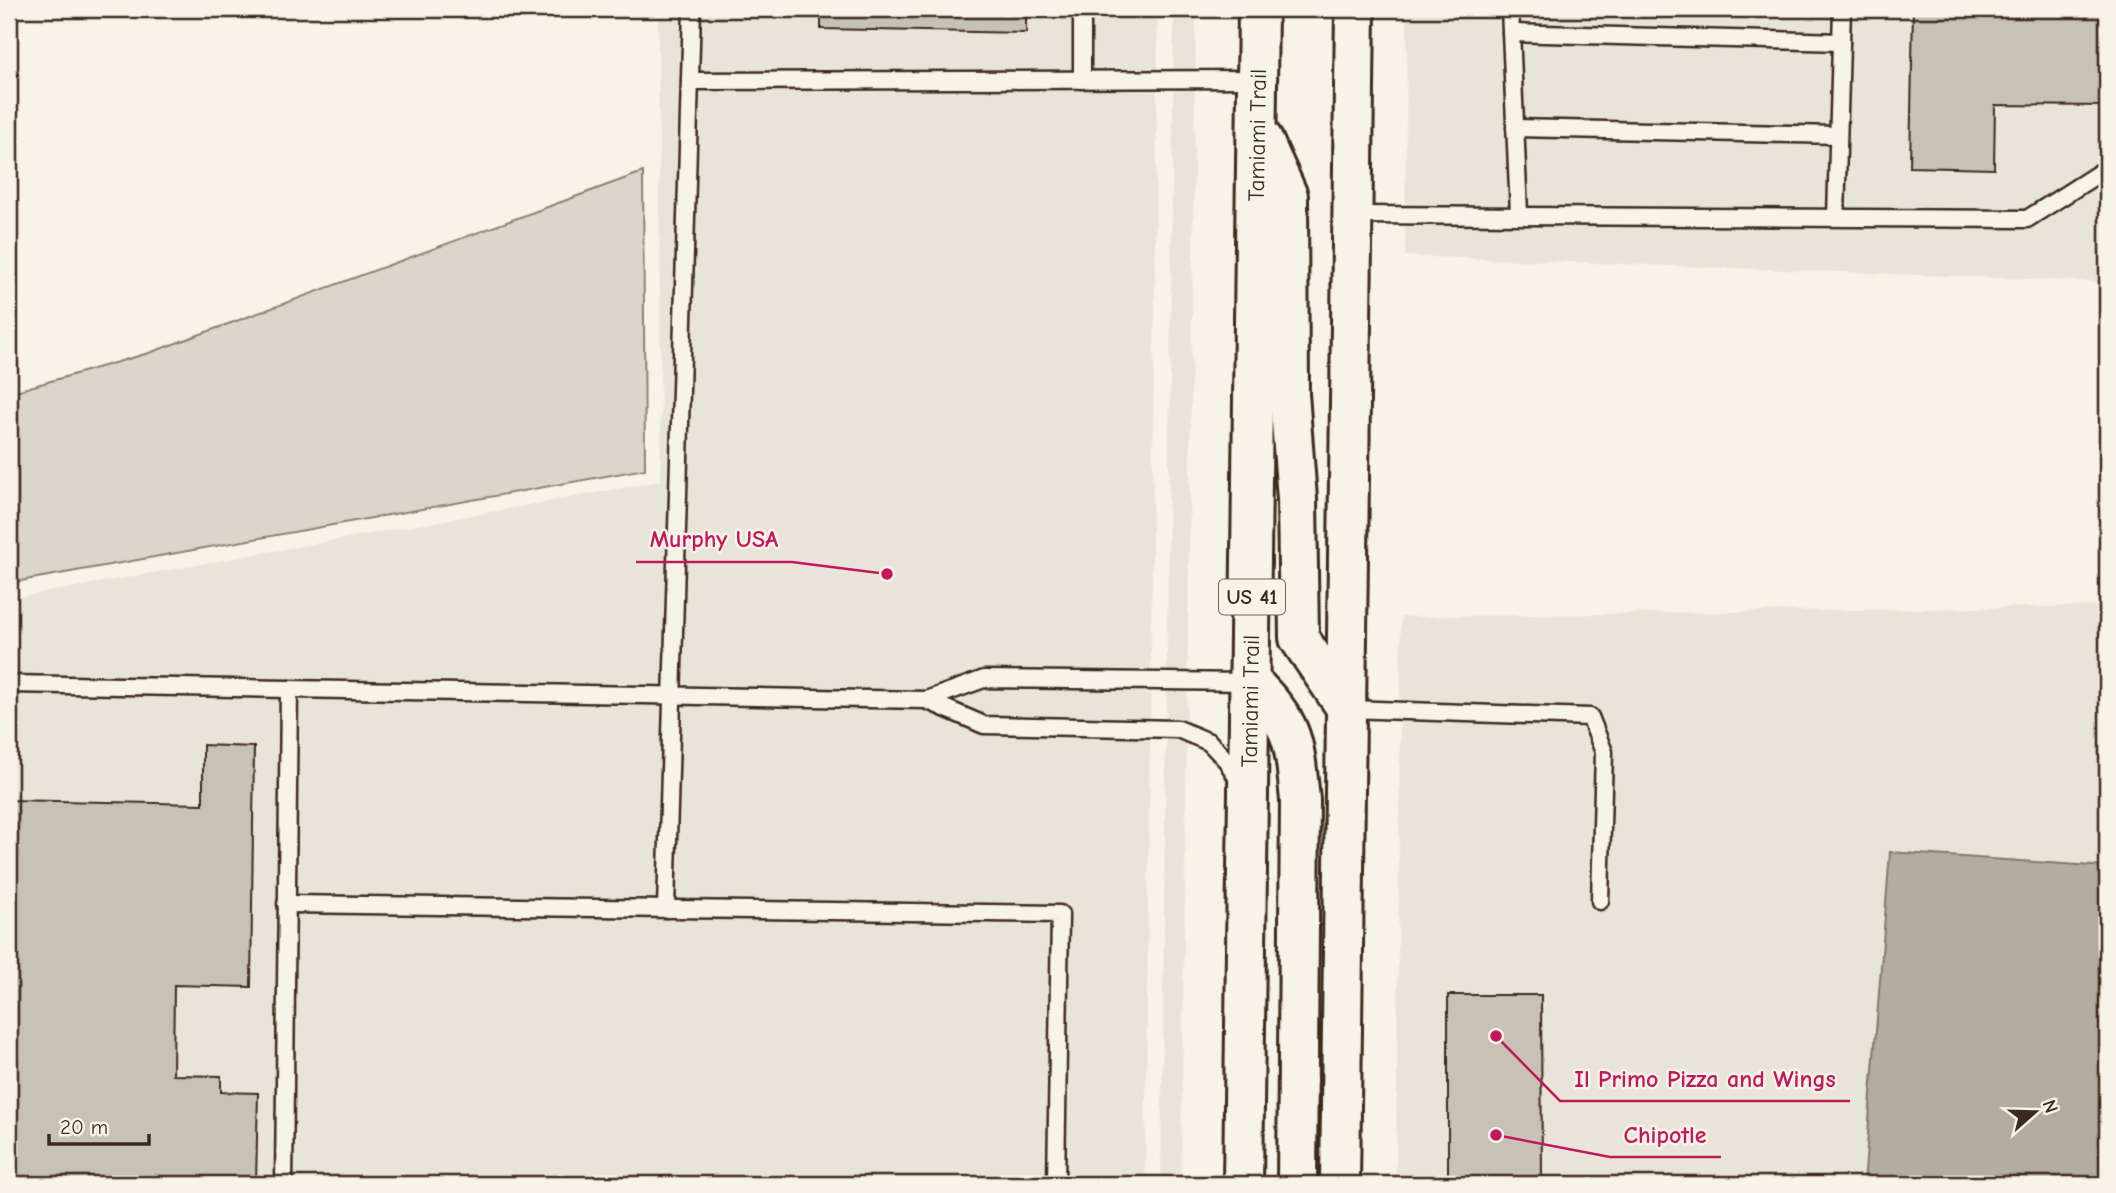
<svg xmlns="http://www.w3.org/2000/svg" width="2116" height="1193" font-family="'Comic Neue',sans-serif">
	<rect width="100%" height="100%" fill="#f7f3e8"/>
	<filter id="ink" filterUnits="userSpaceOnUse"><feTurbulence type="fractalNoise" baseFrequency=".0143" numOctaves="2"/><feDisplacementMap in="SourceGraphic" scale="14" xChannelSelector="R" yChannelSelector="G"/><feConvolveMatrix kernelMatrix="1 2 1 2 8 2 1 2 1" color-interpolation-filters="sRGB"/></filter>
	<g filter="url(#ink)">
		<g fill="#e9e4d9">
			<path d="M658,9h500l-13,1175h-1136v-585l652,-118z"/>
			<path d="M1174,9h22l-15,1175h-20z"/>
			<path d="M1407,9h700v273l-702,-26z"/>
			<path d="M2107,606v261l-217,-15 -26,332h-468l5,-567z"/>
		</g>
		<path fill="#dbd6cb" stroke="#8b8074" stroke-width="2" d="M643,172l2,297 -636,114v-190l140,-40z"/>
		<path fill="#b4aca0" stroke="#84786c" stroke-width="2" d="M1890,852l217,15v317h-243z"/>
		<g fill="#c8c1b6" stroke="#3b2a1e" stroke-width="2">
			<path d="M788,9h238v24l-205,-4v-19z"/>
			<path d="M1913,9h194v97l-112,-1 -1,64 -84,-2z"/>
			<path d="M203,745l51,2 -3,240 -77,-2 -1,90 48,1v16l37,1 -2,89 -8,-1v3h-239v-384l194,4z"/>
			<path d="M1448,995h93l1,186h-94z"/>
		</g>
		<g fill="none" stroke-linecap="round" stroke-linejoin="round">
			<g stroke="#3b2a1e" stroke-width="21">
				<g id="service">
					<path d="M1510,9l9,205"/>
					<path d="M1511,33l330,9"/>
					<path d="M1082,80v-71"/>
					<path d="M690,81l567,-2"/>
					<path d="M1515,128l323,7"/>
					<path d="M1352,215l675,4 80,-51"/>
					<path d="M1836,217l6,-208"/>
					<path d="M9,684l917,16 58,-21 267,3"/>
					<path d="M926,700l58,25 194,4 31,13 18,19 12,20"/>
					<path d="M1347,709l243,8 14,35 -4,149"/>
					<path d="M286,904l774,10 -4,270"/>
					<path d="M666,909l26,-900"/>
					<path d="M284,1184l5,-495"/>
				</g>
			</g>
			<g stroke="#3b2a1e" stroke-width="44">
				<g id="primary">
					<path d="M1262,138l26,58 1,198 8,105 2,139 48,71"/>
					<path d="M1251,682c44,44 43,58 49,118l-3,384"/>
					<path d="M1243,1184l15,-1175"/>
					<path d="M1340,1184l15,-1175"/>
				</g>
			</g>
			<use href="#service" stroke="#f7f3e8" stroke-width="16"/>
			<use href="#primary" stroke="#f7f3e8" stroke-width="38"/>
		</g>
	</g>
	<g text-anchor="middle" stroke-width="5" stroke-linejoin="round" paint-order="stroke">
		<rect fill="#f7f3e8" stroke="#73665b" stroke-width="2" x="1219" y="579.5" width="66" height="35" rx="5"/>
		<g font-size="21" font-weight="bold" fill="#3b2a1e">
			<text x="1252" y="604">US 41</text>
		</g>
		<g font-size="23" fill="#3b2a1e" stroke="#f7f3e8">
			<text transform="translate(1257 135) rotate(-89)" y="8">Tamiami Trail</text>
			<text transform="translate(1250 701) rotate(-89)" y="8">Tamiami Trail</text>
		</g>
	</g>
	<path fill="none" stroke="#c2185b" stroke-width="2.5" d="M887 574L792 562H636M1496 1036L1560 1101H1850M1496 1135L1610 1157H1721"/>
	<g fill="#c2185b" stroke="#f7f3e8" stroke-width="2.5">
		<circle cx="887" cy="574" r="7"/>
		<circle cx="1496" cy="1036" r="7"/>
		<circle cx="1496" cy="1135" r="7"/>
	</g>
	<g font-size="24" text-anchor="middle" font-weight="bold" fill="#c2185b" stroke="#f7f3e8" stroke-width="5" stroke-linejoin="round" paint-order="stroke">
		<text x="714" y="547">Murphy USA</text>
		<text x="1705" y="1087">Il Primo Pizza and Wings</text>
		<text x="1665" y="1143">Chipotle</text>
	</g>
	<rect width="2116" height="1193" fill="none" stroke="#f7f3e8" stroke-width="35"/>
	<rect x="18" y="18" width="2081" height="1158" fill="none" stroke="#3b2a1e" stroke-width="2.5" filter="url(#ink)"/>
	<g transform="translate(2035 1112) rotate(70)" stroke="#f7f3e8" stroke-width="5" paint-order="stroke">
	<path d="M0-5L12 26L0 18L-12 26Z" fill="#3b2a1e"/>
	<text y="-10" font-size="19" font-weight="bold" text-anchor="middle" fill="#3b2a1e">N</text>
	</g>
	<path d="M49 1134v10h100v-10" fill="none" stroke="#3b2a1e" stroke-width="3.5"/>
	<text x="60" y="1134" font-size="21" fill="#3b2a1e" stroke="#f7f3e8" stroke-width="5" paint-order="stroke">20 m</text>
</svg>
